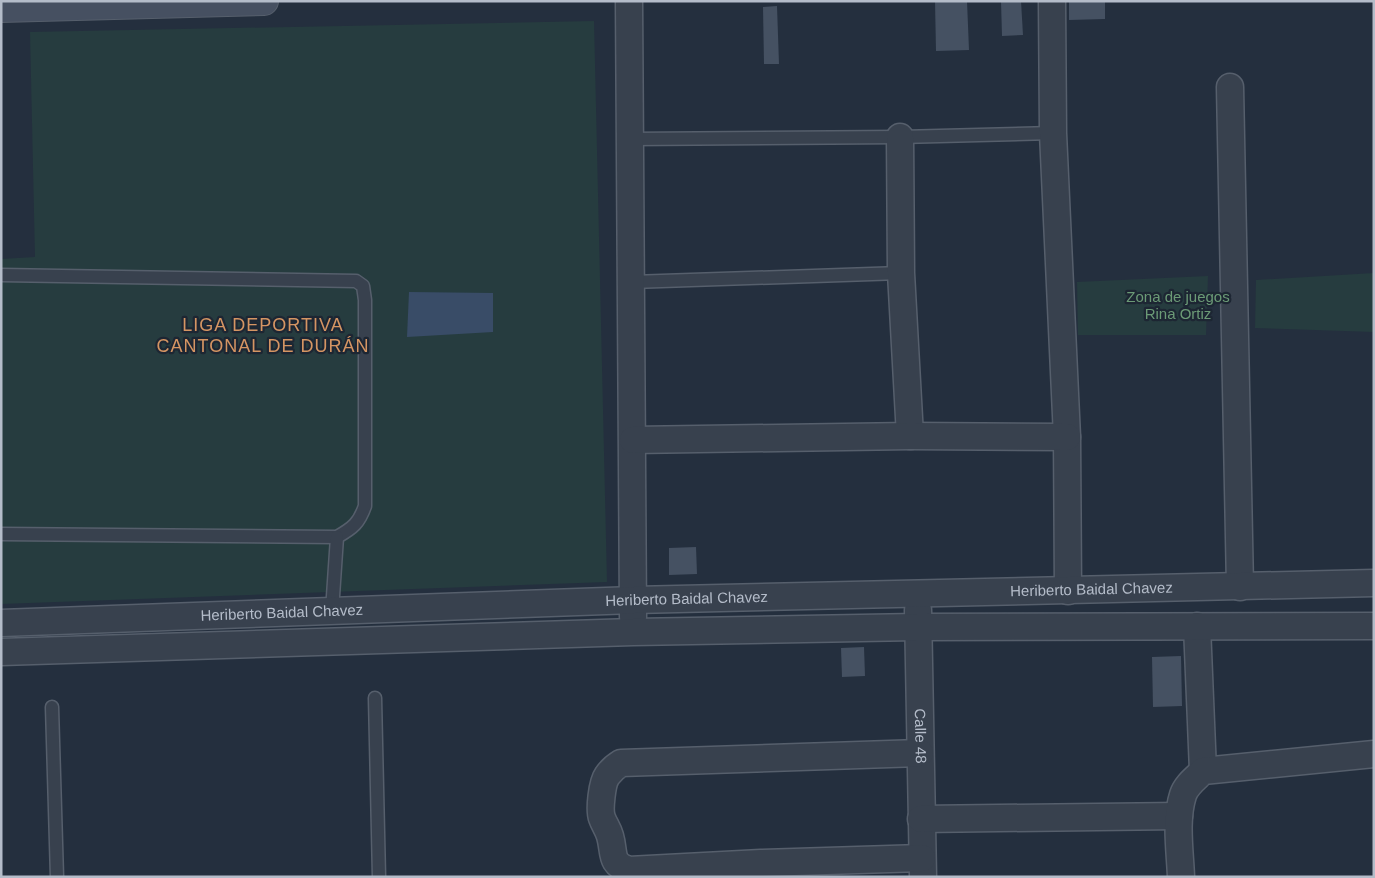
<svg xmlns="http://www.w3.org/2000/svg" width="1375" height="878" font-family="Helvetica,sans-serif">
	<rect width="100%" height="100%" fill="#242f3e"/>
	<g fill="#263c3f">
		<path d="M594,21l13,561 -606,22v-345l34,-2 -5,-225z"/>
		<path d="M1374,273v59l-119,-4 1,-48z"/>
		<path d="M1208,276l-2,59h-128l-1,-53z"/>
	</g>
	<path fill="#394c67" d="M409,292l84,1v39l-86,5z"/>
	<g fill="#455162">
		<path d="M935,1h32l2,49 -33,1z"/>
		<path d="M1001,1h20l2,34 -21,1z"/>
		<path d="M1069,1h36v18l-36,1z"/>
		<path d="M777,6l2,58h-15l-1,-57z"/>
		<path d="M696,547l1,27 -28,1v-27z"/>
		<path d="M864,647l1,29 -23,1 -1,-29z"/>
		<path d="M1181,656l1,50 -29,1 -1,-50z"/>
	</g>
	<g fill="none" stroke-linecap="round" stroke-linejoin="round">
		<g stroke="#565f6c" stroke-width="15">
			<g id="lane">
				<path d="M630,139l270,-2 153,-4"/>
				<path d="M1,275l355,6 7,5 2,14v206c-6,17 -12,22 -28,31l-336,-3"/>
				<path d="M632,282l269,-9"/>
				<path d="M332,611l5,-74"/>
				<path d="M375,698l4,179"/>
				<path d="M52,707l5,170"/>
			</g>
		</g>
		<g stroke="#565f6c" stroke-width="29">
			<g id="street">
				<path d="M629,1l4,616"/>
				<path d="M1052,1l1,132 14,304 1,154"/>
				<path d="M1230,87l10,500"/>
				<path d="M900,137l1,136 9,163"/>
				<path d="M633,440l277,-4 157,1"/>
				<path id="s1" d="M918,610l5,267"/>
				<path id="s2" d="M1,623l633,-23 740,-17"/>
				<path d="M1197,626l6,145"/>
				<path d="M1,652l632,-20 284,-5 457,-1"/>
				<path d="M920,753l-299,10c-5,3 -10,7 -14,13 -5,7 -8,34 -5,42 2,6 6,11 8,18 5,17 -1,27 19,34l132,-7 161,-5"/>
				<path d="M921,819l258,-3"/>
				<path d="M1181,877c-1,-26 -6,-57 2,-82 3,-10 13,-17 20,-24l171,-17"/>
			</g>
		</g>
		<g stroke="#565f6c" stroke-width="30">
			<path id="secondary" d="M1,8l263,-7"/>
		</g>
		<use href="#lane" stroke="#38414e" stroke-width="12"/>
		<use href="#street" stroke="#38414e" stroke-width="26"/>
		<use href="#secondary" stroke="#465061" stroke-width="28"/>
	</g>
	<g text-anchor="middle" stroke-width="4.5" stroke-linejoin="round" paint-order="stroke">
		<g font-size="15" fill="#6b9a76" stroke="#1d2633">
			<text x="1178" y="302">Zona de juegos<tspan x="1178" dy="17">Rina Ortiz</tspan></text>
		</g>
		<g font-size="15" fill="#b4bcc9" stroke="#1d2633">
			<text dy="5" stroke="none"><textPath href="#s2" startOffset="1091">Heriberto Baidal Chavez</textPath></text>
			<text dy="5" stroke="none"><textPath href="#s2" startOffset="686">Heriberto Baidal Chavez</textPath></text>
			<text dy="5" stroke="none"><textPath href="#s2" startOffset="281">Heriberto Baidal Chavez</textPath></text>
			<text dy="5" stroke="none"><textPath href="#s1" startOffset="126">Calle 48</textPath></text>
		</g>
		<g font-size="18" letter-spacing="1" fill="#d59563" stroke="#1d2633">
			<text x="263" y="331">LIGA DEPORTIVA<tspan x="263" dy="21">CANTONAL DE DURÁN</tspan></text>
		</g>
	</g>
	<rect width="1375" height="878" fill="none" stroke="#b4bcc9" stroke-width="5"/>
</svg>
